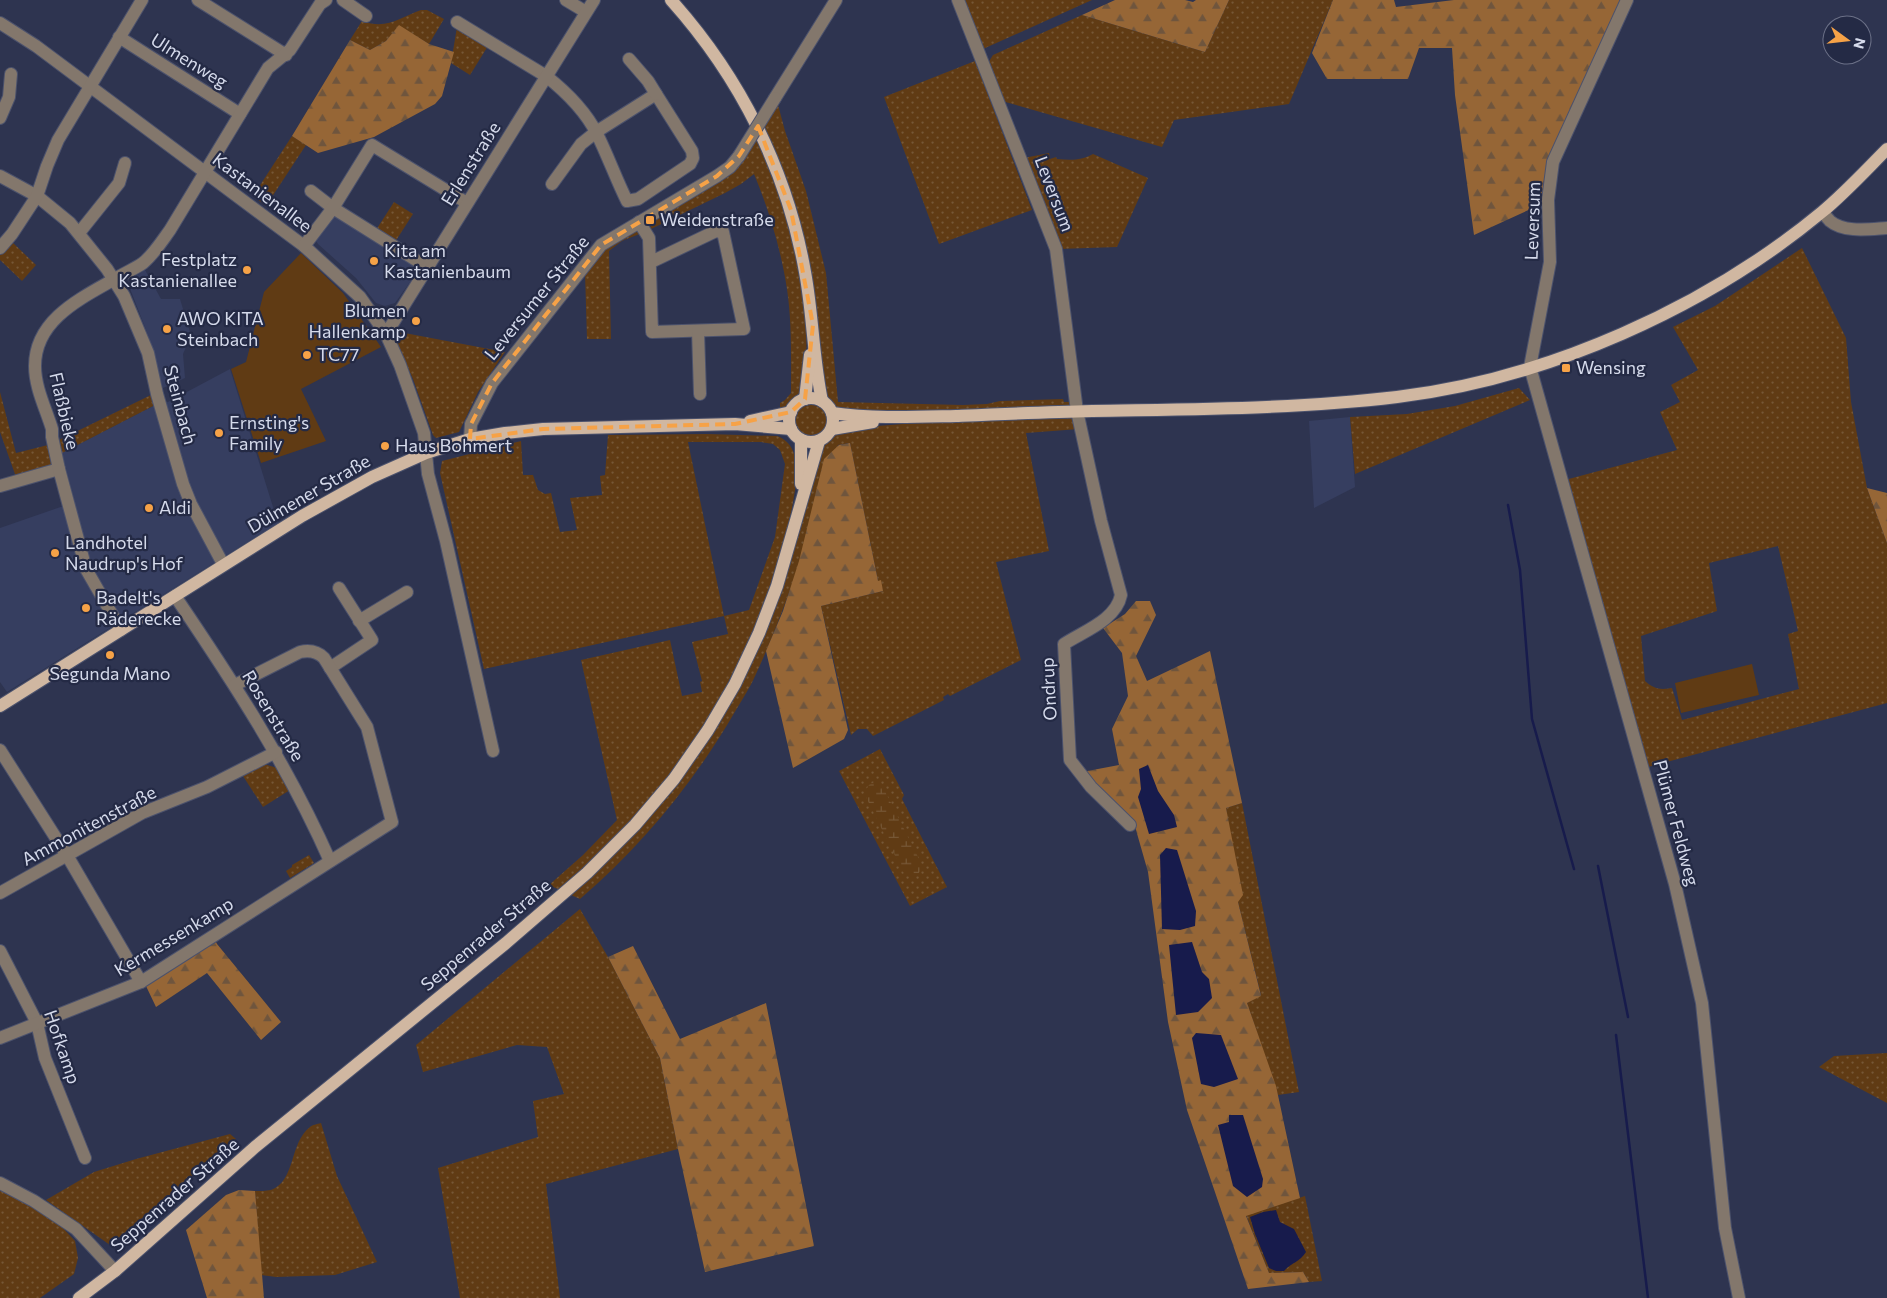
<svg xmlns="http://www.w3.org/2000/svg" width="1887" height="1298" font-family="Commissioner,sans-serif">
	<defs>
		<pattern id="green-dots" width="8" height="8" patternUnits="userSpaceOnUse" patternTransform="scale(1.25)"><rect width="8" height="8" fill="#603b14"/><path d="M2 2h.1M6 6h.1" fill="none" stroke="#765736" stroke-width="1.8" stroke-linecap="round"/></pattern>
		<pattern id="forest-firs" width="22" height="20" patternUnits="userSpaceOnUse" patternTransform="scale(1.25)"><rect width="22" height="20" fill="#966636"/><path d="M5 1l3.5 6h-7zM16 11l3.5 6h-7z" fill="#6f553d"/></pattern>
		<pattern id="wetland-marsh" width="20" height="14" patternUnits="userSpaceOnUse" patternTransform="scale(1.25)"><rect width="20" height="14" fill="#603b14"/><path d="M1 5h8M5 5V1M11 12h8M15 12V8" fill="none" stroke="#765736"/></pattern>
	</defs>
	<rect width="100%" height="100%" fill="#2e3450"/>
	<g fill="#363e60">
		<path d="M330,216h6l79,49 2,6 -2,4 -20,28 -10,3 -9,-3 -20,-25 -38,-34 -3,-5z"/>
		<path d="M145,270l16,29h19l13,43 -7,5 -3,7 2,24 -22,10 -15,-53 -19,-49 1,-6z"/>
		<path d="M230,369l48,154 -271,169 -7,-10v-154l75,-26 -13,-49 93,-48 13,-3z"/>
		<path d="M1350,417l5,70 -41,21 -5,-87z"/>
	</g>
	<g fill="url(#green-dots)" fill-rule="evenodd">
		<path d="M962,0h130l-109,49z"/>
		<path d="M1229,0h104l-44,104 -115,16 -12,27 -160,-46 -14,-38 5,-8 89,-40 123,37z"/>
		<path d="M421,10h6l17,9 -15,25 -30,-18 -13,15 -16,9 -20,-10 12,-19c25,9 37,-3 59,-11z"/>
		<path d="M457,27l31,19 -18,29 -19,-12z"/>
		<path d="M975,61l57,149 -93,34 -55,-147z"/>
		<path d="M777,101l8,30 21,60 20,82 12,129 125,3 24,-1 13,-3 63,-2 1,3h8l-2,4 -159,7 -70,-3 -13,-11 -29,-179 -11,-36 -25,-60z"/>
		<path d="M292,136l14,9 -40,61 -13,-10z"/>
		<path d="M756,136c23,55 42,109 48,169 2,18 3,36 2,54 -1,11 -3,23 -5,34l-21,18v-8l5,-3 6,-7c0,-35 1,-70 -4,-104 -6,-39 -18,-79 -33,-115l-13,10 -16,9 -74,36 -2,-8 78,-44 9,-8z"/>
		<path d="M1049,153l1,6 6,-2 1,2c13,1 24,2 36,-5l55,24 -31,69 -58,2 -35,-91z"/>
		<path d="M394,202l19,12 -18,28 -19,-12z"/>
		<path d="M639,228l3,5 -20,8 -13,10 2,88h-24l-2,-66c14,-23 31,-33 54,-45z"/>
		<path d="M11,241l25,24 -14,16 -22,-21v-7z"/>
		<path d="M1802,248l44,90 5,64 16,86 20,55v160l-239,64 -83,-287 112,-30 -17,-38 20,-10 -9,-17 27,-15 -25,-43 42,-21zM1778,546l20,85 -10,3 11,55 -117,31 -10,-32c-12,2 -18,1 -27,-7l-4,-45 76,-25 -8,-48z"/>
		<path d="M394,331l111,21 -27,40 -19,40 -23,6 -3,-3 -20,-56 -20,-43z"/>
		<path d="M1519,388l11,12 -175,74 -5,-57 57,-3 48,-8z"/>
		<path d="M0,392l16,61 32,-8 4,18 -2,4 -34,10 -16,-45z"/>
		<path d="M153,394l2,11 -93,48 -3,-13z"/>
		<circle cx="811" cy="421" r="16"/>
		<path d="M1071,418l8,11 -53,4 23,118 -53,11 25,98 -71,36 -2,-2 -5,3 1,3 -71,36 -6,-7h-9l-7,6 -30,-129 62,-15 -5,-10 -28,-138 -12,2c-25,77 -48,155 -82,229 -5,12 -13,24 -20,36 -41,71 -94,136 -156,189l-9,-4 158,-190 91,-257 20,-17 10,-3 80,-6z"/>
		<path d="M707,434l70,2c26,9 20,45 16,66 -3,20 -9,39 -15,59 -25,84 -66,160 -120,229 -29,37 -64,68 -98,100l-11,-5 34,-30 34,-35 -36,-160 89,-20 12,56 20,-4 -2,-10 2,-1 -10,-39 36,-8 -4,-18 -240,53 -44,-196 2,-12 79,-20 2,34h10l5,15 7,4 6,-1 9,39 17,-2 -7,-32 32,-3 -2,-19 5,-1 3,-40zM688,442h73l12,2 7,6 5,14 -10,73 -26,73 -25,6z"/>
		<path d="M880,749l24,46 -2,4 45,88 -37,19 -71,-135z"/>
		<path d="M264,764l13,4 13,22 -27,17 -20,-31z"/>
		<path d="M1242,803l57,289 -21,3 -31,-92 14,-8 -23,-93 -12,-94z"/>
		<path d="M309,855l5,8 -24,15 -4,-7 6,-4v-2z"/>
		<path d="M580,909l28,48 52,101 18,91 -132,35 14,114h-100l-22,-130 100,-31 -5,-36 31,-7 -17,-47 -30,-2 -94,27 -7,-27z"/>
		<path d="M1887,1053v50l-68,-36 15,-11z"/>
		<path d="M321,1123l16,53 40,86 -42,13 -59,2 -15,-2 -6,-84c5,0 11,0 16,-1 25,-9 18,-47 39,-63 2,-2 7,-3 11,-4z"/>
		<path d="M230,1134l6,5 -126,106 -64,-45 48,-28 42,-13z"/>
		<path d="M0,1189l33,18 28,19 14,15 3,17 -4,16 -34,24h-40z"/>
		<path d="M1305,1196l17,85 -13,1 -6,-10 -34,1 -23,-58z"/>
	</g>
	<g fill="url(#forest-firs)">
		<path d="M1115,0h70l8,2 3,-2h33l-24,52 -123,-37z"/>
		<path d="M1333,0h61l2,7 58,-7h170l-73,163 -5,39 -72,33 -19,-140 -3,-47h-33l-11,31h-81l-15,-26z"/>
		<path d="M399,25l30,19 25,8 -12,44 -7,8 -61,33 -56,16 -26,-17 58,-96 20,10 16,-9z"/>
		<path d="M850,443l28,138 3,-1 2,11 -62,15 27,124 -4,9 -51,29 -27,-117 17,-40 16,-50 25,-102 15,-14z"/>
		<path d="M1867,488l20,5v50z"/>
		<path d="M1136,601h14l6,14 -20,41 11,25 63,-30 32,152 -16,5 17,87 -5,7 23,94 -14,7 29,83 24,112 -54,18 23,57 34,-1 6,10 -61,7 -61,-179 -19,-88 -20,-150 -14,-49 -52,-51 37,-7 -7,-36 16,-33 -6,-43 -19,-25 22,-14z"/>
		<path d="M214,938l3,6 64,78 -20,18 -54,-67 -51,34 -10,-21z"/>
		<path d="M633,946l47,93 86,-36 48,243 -109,26 -27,-123 -18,-91 -52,-101z"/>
		<path d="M239,1190l16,1 9,107h-57l-21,-68 40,-35z"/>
	</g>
	<path fill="url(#wetland-marsh)" d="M876,781l8,8 36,72 2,7 -4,6 -8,3 -7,-5 -39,-79 5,-8z"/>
	<g fill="#603b14">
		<path d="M301,253l42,40 38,54 -80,42 25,52 -65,22 -30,-94 15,-7 18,-70z"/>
		<path d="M1752,664l7,31 -78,18 -6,-30z"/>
	</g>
	<g fill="#171b4c">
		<path d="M1148,765l10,26 16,24 3,12 -28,7 -11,-37 3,-8 -2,-20z"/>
		<path d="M1166,848l11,2 19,61 -1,15 -15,4 -18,-1 -2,-74z"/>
		<path d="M1192,942l10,30 7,7 3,19 -14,14 -22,3 -7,-70z"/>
		<path d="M1196,1033l25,2 17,44 -24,8 -13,-3 -9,-46z"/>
		<path d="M1229,1115h14l20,64 -1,8 -15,10 -14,-11 -15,-61 11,-3z"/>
		<path d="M1276,1210l4,12 14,7 12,23c-6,10 -15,11 -22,19h-8l-7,-3 -14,-34 -5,-17 13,-5z"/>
	</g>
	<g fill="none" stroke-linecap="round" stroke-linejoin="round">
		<g stroke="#171b4c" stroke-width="2.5">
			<path d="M1508,505l12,65 12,149 42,150"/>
			<path d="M1598,866l30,151"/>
			<path d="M1616,1035l32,263"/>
		</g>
		<g stroke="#4c526c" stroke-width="14">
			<g id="minor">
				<path d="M198,0l88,55"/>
				<path d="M343,0l23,16"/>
				<path d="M566,0l20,12"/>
				<path d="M958,0l98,249 21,162 24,110 20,74c-5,25 -37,36 -57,49l6,116 21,27 39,38"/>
				<path d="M1627,0l-74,162 -5,38 2,62 -20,105 145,517 27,119 23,225 14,70"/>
				<path d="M457,22l89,54c19,15 40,36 51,58 11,22 19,45 30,67l11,-2 52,-35 3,-6 -1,-7 -36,-57 -60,38 -15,12 -29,40"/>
				<path d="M0,23l36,23 268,200 56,51 26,37 14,31 24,68 4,41 18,67 47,210"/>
				<path d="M119,37l121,77"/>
				<path d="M629,59l19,22 8,13"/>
				<path d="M775,98l61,-98"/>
				<path d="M0,118l9,-21 2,-23"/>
				<path d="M0,176l37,20 33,27 37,46 17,27 24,57 9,41 26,90 8,20 32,60"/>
				<path d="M311,191l22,17 94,59"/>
				<path d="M1823,212c2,3 5,7 7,9 14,12 40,8 57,7"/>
				<path d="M639,222l10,16 3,94 92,-3 -21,-97 -7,-1 -65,31"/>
				<path d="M79,233l40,-50 6,-20"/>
				<path d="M304,246l29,-38 39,-63 95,58"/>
				<path d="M0,248l12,-14 25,-38 10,-30 11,-26 84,-140"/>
				<path d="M698,331l2,63"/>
				<path d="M386,334l208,-334"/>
				<path d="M470,439l1,-15 21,-41 109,-138 116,-69 13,-9 9,-11"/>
				<path d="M0,486l59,-17"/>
				<path d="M175,596c59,87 112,168 155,265"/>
				<path d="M359,621l48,-29"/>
				<path d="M121,630l-35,-61 -27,-100 -7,-32v-8c-6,-20 -17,-41 -17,-63 0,-48 49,-69 85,-90 7,-4 16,-8 23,-13 11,-9 19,-22 27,-33l98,-162 22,-18 30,-46 6,-4"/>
				<path d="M330,668l42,-28 -33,-52"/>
				<path d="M0,750l68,107 73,125"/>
				<path d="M0,893l142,-80 65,-26 69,-35"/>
				<path d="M0,951l37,72 8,35 40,100"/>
				<path d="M0,1038l141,-56 251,-160 -25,-95 -43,-69c-7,-7 -15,-8 -24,-6l-65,33"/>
				<path d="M0,1183l34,18 42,28 39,42"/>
			</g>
		</g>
		<g stroke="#4c526c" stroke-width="14">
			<g id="major">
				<path d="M671,0c69,77 116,170 134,272 8,43 8,86 17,129"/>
				<circle cx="811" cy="420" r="22"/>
				<path d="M805,399l5,-44"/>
				<path d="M832,413c41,6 83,4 124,3 46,-2 91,-4 136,-5 102,-2 204,-2 305,-14 150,-18 309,-89 425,-185 23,-19 44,-42 65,-63"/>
				<path d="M750,421l41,-9"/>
				<path d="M832,429l41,-7"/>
				<path d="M801,484v-44"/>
				<path d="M0,706l302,-190 70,-39 54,-24 44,-14 35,-6 38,-4 192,-5 56,5"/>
				<path d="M79,1298l36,-27 140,-124 251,-204 81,-70 48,-48 39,-46 34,-49 27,-46 24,-51 18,-47 42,-145"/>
			</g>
		</g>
		<use href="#minor" stroke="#83776c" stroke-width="12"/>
		<use href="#major" stroke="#d0b7a1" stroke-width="12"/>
		<g stroke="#4c526c" stroke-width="14" stroke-linecap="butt">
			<path id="minor-bridge" d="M739,156l36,-58"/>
		</g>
		<use href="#minor-bridge" stroke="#83776c" stroke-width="12"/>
	</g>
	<path fill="none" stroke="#f6a247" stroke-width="4" stroke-dasharray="10 6" stroke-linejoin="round" d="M758,126l33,84 22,115 -8,74 -14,13 -56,12 -192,5 -73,10 1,-15 21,-41 109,-138 116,-69 22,-20z"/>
	<g fill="#f6a247" stroke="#242a45" stroke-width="2">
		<rect x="645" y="215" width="10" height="10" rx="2.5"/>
		<circle cx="374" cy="261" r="5"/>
		<circle cx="247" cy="270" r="5"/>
		<circle cx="416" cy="321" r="5"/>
		<circle cx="167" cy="329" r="5"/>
		<circle cx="307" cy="355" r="5"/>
		<rect x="1561" y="363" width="10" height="10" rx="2.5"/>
		<circle cx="219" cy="433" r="5"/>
		<circle cx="385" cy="446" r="5"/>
		<circle cx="149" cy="508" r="5"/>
		<circle cx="55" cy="553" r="5"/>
		<circle cx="86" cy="608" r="5"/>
		<circle cx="110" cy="655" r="5"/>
	</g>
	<g text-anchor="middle" stroke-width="4.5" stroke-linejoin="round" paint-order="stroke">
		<g font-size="18" fill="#d5daeb" stroke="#242a45">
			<text transform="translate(189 61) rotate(32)" y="6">Ulmenweg</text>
			<text transform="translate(471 164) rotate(-58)" y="6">Erlenstraße</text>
			<text transform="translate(262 193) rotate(37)" y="6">Kastanienallee</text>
			<text transform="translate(1054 194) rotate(69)" y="6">Leversum</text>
			<text transform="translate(1533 221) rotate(-88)" y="6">Leversum</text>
			<text transform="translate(537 298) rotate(-51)" y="6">Leversumer Straße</text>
			<text transform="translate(180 405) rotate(75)" y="6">Steinbach</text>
			<text transform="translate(64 411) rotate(77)" y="6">Flaßbieke</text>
			<text transform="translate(309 494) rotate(-30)" y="6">Dülmener Straße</text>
			<text transform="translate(1049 689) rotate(-93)" y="6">Ondrup</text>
			<text transform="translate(273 716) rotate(59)" y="6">Rosenstraße</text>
			<text transform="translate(1676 823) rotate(75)" y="6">Plümer Feldweg</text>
			<text transform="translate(89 826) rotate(-28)" y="6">Ammonitenstraße</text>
			<text transform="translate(486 935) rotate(-40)" y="6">Seppenrader Straße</text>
			<text transform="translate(174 937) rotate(-31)" y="6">Kermessenkamp</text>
			<text transform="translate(62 1047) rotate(71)" y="6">Hofkamp</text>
			<text transform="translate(175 1195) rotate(-41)" y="6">Seppenrader Straße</text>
		</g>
		<g font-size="18" fill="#d5daeb" stroke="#242a45" text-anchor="start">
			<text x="660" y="226">Weidenstraße</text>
			<text x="384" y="257">Kita am<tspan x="384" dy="21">Kastanienbaum</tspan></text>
			<text x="237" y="266" text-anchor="end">Festplatz<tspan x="237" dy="21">Kastanienallee</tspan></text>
			<text x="406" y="317" text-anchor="end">Blumen<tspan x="406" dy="21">Hallenkamp</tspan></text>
			<text x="177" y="325">AWO KITA<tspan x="177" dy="21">Steinbach</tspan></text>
			<text x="317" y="361">TC77</text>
			<text x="1576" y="374">Wensing</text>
			<text x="229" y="429">Ernsting's<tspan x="229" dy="21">Family</tspan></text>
			<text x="395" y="452">Haus Bohmert</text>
			<text x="159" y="514">Aldi</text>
			<text x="65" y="549">Landhotel<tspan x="65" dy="21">Naudrup's Hof</tspan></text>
			<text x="96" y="604">Badelt's<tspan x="96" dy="21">Räderecke</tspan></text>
			<text x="110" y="680" text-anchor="middle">Segunda Mano</text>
		</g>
	</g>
	<g transform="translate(1847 40) rotate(105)"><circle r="24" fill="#242a45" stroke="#6b7087"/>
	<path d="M0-4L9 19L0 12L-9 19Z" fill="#f6a247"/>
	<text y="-8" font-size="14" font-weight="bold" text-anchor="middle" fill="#d5daeb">N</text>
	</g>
</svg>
